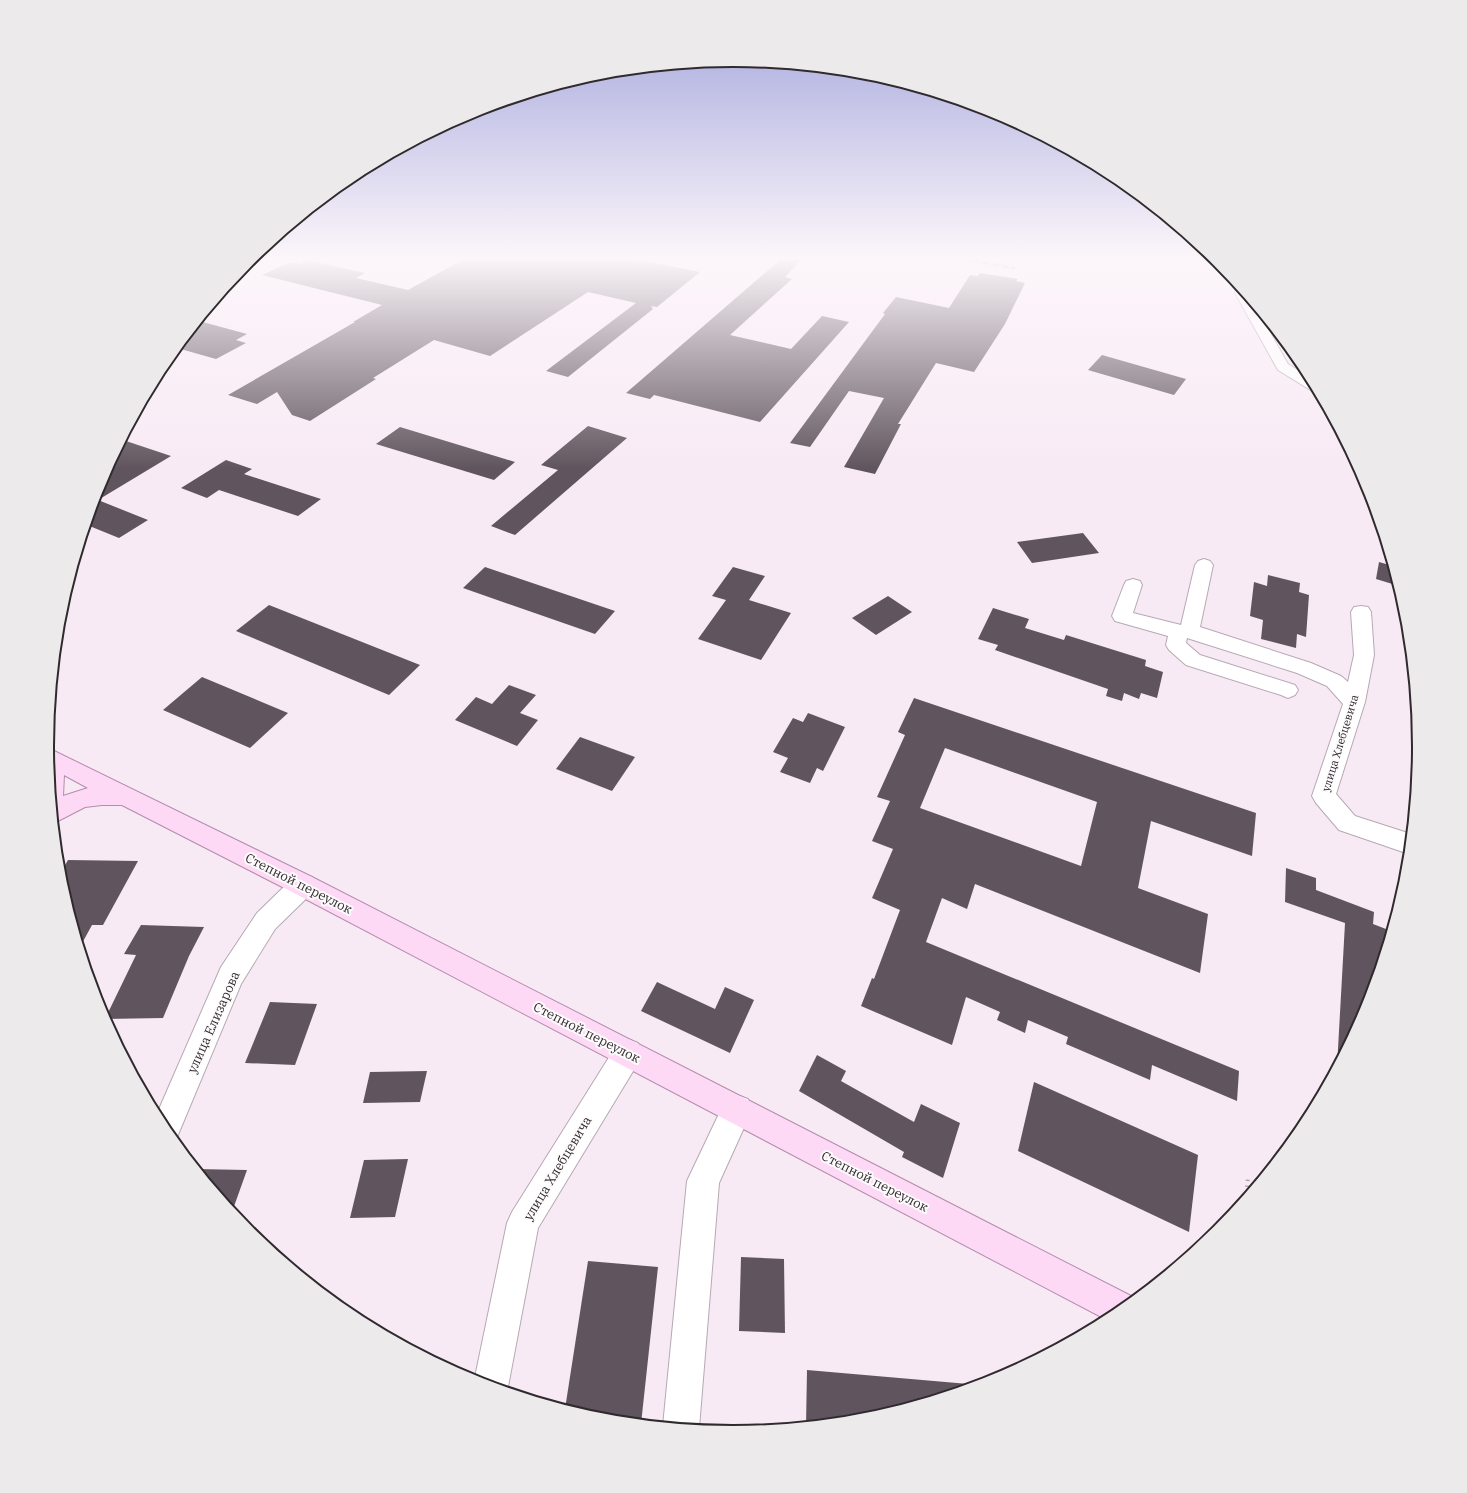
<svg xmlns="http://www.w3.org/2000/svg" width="1467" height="1493" font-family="'IBM Plex Serif',serif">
	<rect width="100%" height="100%" fill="#f8eaf5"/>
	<g fill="#60555e" fill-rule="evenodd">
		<path d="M307,260l58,13 -9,5 52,12 54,-30h177l61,12 -43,35 -6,-1 2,3 -85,68 -22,-6 90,-68 -48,-11 -98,64 -56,-16 -61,38 3,1 -66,42 -18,-6 -15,-23 -20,12 -29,-9 127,-73h-2l29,-17 -120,-30 28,-13 10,2z"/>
		<path d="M780,260h21l-16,17 7,2 -62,56 61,14 31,-33 27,6 -89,100 -106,-27 -4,4 -24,-6z"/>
		<path d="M980,273l38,6 -2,2 9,2 -20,41 -31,48 -38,-9 -38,61h3l-26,50 -31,-7 40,-69 -35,-7 -39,56 -20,-4 95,-129 -2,-1 13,-16 53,11 21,-33 8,1z"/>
		<path d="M199,321l48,13 -11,6 10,3 -30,16 -39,-11z"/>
		<path d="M1102,355l84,24 -12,16 -86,-25z"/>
		<path d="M588,426l39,12 -112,97 -24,-9 67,-56 -17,-5z"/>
		<path d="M400,427l115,35 -21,18 -118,-36z"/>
		<path d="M123,440l48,16 -73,44 50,20 -29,18 -32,-13 12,-41z"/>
		<path d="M226,460l26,9 -8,5 77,25 -23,17 -79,-26 -12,8 -26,-10z"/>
		<path d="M1083,533l16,20 -67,10 -15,-21z"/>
		<path d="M1379,562l14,4 6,20 -23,-7z"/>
		<path d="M485,567l130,44 -20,23 -132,-46z"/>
		<path d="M733,567l32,9 -16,24 42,13 -30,47 -63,-21 28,-39 -14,-4z"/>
		<path d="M1268,575l32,8 -1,9 10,3 -3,42 -9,-3 -1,14 -35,-9 2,-19 -13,-4 4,-34 13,4z"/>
		<path d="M888,596l24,16 -36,23 -24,-17z"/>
		<path d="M269,605l151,60 -31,30 -153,-64z"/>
		<path d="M993,608l36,11 -4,9 39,12 2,-5 80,25 -1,6 18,6 -6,26 -16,-5 -2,6 -15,-6 -2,8 -16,-5 2,-7 -113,-39 3,-5 -20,-6z"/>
		<path d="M202,677l86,36 -38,35 -87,-38z"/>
		<path d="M509,685l27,10 -16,18 18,7 -21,26 -62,-26 21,-23 16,7z"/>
		<path d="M914,698l342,115 -4,43 -101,-35 -13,67 70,26 -8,59 -225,-89 -8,25 -25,-11 -16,44 313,129 -2,30 -85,-36 -2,15 -84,-36 2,-7 -40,-17 -3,13 -28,-13 3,-8 -34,-15 -14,48 -91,-39 11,-28 2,1 26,-69 -28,-12 21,-49 -21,-8 18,-40 -13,-4 28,-62 -7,-3zM945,748l152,54 -16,64 -161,-58z"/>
		<path d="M808,713l37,14 -22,44 -6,-3 -7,15 -30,-11 8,-14 -15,-6 20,-34 10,4z"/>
		<path d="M580,737l55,20 -23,34 -56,-22z"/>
		<path d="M68,860l70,1 -35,64h-11l-12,22 -20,-67v-6z"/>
		<path d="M1286,868l30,10v12l58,22 -1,12 13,5 -1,23 -17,57 -31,58 8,-144 -60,-21z"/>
		<path d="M141,925l63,2 -15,29 -26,62 -58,1 31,-64 -12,-1z"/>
		<path d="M657,982l58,27 10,-22 29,13 -24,53 -89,-42z"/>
		<path d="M270,1002l47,2 -22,61 -50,-2z"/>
		<path d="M817,1055l29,16 -5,10 73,41 7,-18 39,19 -17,55 -41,-21 2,-5 -105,-61z"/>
		<path d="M427,1071l-7,31 -57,1 7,-31z"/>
		<path d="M1034,1082l164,73 -9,77 -171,-81z"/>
		<path d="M408,1159l-13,58 -45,1 14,-58z"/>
		<path d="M196,1169l51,1 -15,42z"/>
		<path d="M741,1257l43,2 1,74 -46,-2z"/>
		<path d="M588,1261l70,6 -17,157 -42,-4 -34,-11z"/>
		<path d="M807,1370l173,15v1l-113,34 -61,6z"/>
	</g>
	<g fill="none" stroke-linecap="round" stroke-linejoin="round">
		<g stroke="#b6a9b3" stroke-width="2">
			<g id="minor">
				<path d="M1237,285h2l13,16 36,63 24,15 7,13 -7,-1 -34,-21 -43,-77z"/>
				<path d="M1204,559l6,2 3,4 -13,62 111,36 30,13 7,6 6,-27 -3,-43 3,-5 7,-1 7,1 3,5 3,43 -9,47 -29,92 19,22 56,18 -2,20 -70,-24 -23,-27 -4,-7 31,-92 -16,-18 -30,-13 -110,-35 -1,5 14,12 95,30 3,5 -3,5 -7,3 -7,-3 -95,-30 -17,-15 -3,-5 2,-9 -53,-15 -3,-5 12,-31 2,-4 7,-2 7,2 2,4 -9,28 48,12 14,-60 3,-4z"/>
				<path d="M303,874l9,3 4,8 -4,8 -37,36 -34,55 -66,158 -12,-14 -7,-12 65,-149 36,-54 37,-36z"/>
				<path d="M628,1039l10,4 4,10 -4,10 -100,165 -31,164 -33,-10 33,-159 5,-11 106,-169z"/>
				<path d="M737,1095l11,4 4,11 -33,73 -20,245v2l-36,-4 24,-245 39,-82z"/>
			</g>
		</g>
		<g stroke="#b48cac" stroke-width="2">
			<path id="major" d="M48,748l264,129 825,422 -28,22 -815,-428 -172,-88h-20l-17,2 -31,16zM64,775l24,13 -25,8z"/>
		</g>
		<path stroke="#b0a5ad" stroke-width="4" stroke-dasharray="1.5 4.5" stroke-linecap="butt" d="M1246,1199l2,-22"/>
		<use href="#minor" fill="#fff" fill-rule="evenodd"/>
		<use href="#major" fill="#fdd9f6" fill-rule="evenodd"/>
		<g stroke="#776f75" stroke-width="2.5">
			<path id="rail" d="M968,260l46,8"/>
		</g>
		<use href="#rail" stroke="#fefbfd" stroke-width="1.5" stroke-dasharray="5" stroke-linecap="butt"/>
	</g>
	<linearGradient id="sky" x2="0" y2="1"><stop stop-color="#a1a4dc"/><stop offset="0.55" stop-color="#fcf6fa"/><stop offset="1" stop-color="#fcf6fa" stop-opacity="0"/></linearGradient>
	<rect width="1467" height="469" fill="url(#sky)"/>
	<g text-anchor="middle" stroke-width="4" stroke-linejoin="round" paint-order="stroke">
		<g font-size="11" fill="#2f2a2d" stroke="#fefbfd">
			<text transform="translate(1340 743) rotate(-73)" y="4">улица Хлебцевича</text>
		</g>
		<g font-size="13" fill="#2f2a2d" stroke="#fefbfd">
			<text transform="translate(299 883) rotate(27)" y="5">Степной переулок</text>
			<text transform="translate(213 1022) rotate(-66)" y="5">улица Елизарова</text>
			<text transform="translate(587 1032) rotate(27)" y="5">Степной переулок</text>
			<text transform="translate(557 1168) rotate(-59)" y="5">улица Хлебцевича</text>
			<text transform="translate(875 1181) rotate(27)" y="5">Степной переулок</text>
		</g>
	</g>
	<path d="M0 0H1467V1493H0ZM54 746a679 679 0 1 1 1358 0a679 679 0 1 1-1358 0Z" fill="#edeaec" fill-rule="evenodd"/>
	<path fill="none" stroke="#2f2a2d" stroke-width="2" d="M54 746a679 679 0 1 1 1358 0a679 679 0 1 1-1358 0Z"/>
</svg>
